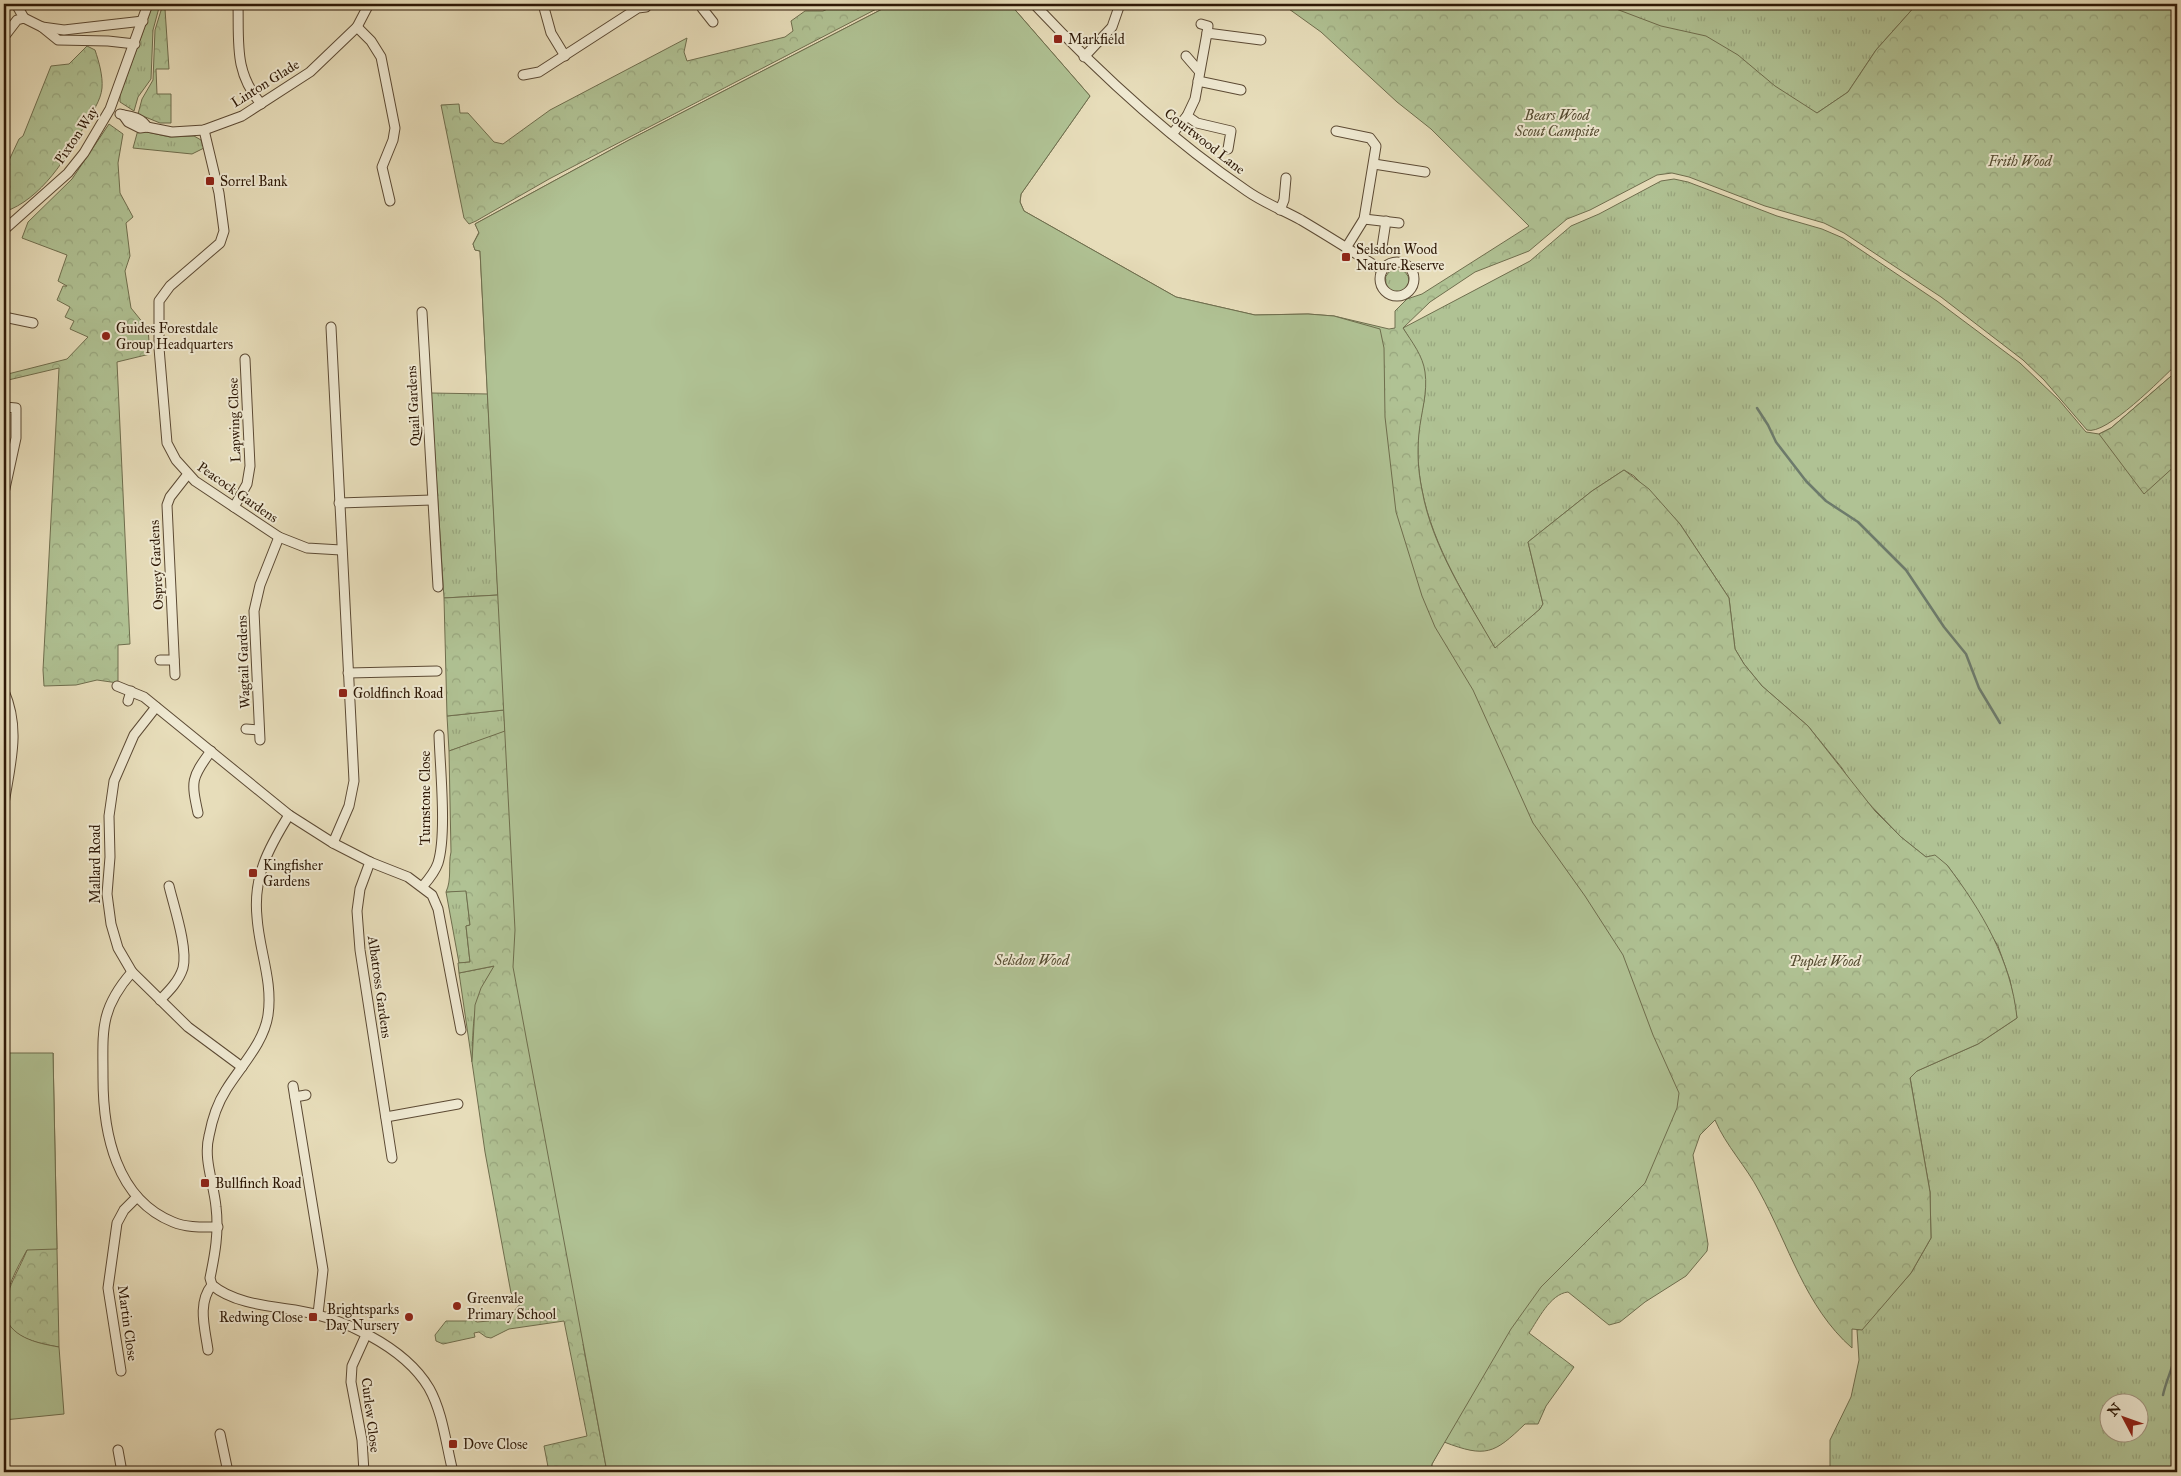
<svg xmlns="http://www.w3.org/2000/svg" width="2181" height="1476" font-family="'IM FELL Great Primer',serif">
	<defs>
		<pattern id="grass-tufts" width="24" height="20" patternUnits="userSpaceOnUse" patternTransform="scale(1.25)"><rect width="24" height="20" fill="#b0c294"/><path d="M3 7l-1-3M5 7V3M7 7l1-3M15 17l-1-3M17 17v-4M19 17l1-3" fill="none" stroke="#98a67e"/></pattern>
		<pattern id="forest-crowns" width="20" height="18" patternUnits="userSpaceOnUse" patternTransform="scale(1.25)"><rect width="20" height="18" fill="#b0c294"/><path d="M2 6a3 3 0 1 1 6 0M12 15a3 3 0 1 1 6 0" fill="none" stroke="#98a67e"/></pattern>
	</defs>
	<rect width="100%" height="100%" fill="#e7ddba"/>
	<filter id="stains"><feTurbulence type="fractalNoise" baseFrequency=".004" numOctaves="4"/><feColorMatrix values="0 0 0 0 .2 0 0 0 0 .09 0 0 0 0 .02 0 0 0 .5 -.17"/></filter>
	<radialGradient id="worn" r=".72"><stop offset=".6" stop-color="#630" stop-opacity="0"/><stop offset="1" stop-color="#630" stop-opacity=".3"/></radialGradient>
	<g fill="url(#grass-tufts)" stroke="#6f6e4e" fill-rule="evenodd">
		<path d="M153,4h7l-7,26 -2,49 -13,18 -4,14 -14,-9v-7z"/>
		<path d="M1524,4h393l-41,46 -28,42 -31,21z"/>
		<path d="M138,130l32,7 24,-1 7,4 3,8 -12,6 -59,-6z"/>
		<path d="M1674,179l14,3 89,34 45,13 21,9 94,63 83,62 39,37 27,32 13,2 12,-6 66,-57v1101l-347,-1v-31l21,-43 8,-37 -2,-30 5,-1 49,-56 20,-35 -1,-46 -20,-115 7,-6 61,-27 39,-26 -7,-38 -12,-34 -40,-66 -11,-15 -21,-8 -25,-20 -45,-47 -14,-22 -34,-42 -46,-40 -18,-22 -9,-15 -6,-51 -49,-74 -46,-48 -10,-6 -32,21 -64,51 15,62 -3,5 -45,40c-28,-50 -62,-102 -73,-159 -5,-24 -5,-48 -2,-72 2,-8 5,-18 5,-26 0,-20 -11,-47 -22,-64l127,-67 41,-35 28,-12 62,-33zM2108,1404h30v30h-30z"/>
		<circle cx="1397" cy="281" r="12"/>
		<path d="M431,393l58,1 9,201 -54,3z"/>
		<path d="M504,710l1,22 -56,19 -2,-35z"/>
		<path d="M466,890l4,35 -4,1 4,36 -11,1 -13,-71z"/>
		<path d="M495,966c-23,33 -22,57 -23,96l-13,-89z"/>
	</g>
	<g fill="url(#forest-crowns)" stroke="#6f6e4e">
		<path d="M163,4h4l-2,5 4,60h-13l1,25h14v29h-11l-22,-9 4,-15 11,-19 2,-50z"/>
		<path d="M839,4l19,6 12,-6h16l-337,175 -73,42 -7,3 -5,-6 -23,-113 18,-1 1,9h8l26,29 9,2 47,-34 137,-72 -3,14 3,9 98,-24 8,-6 -2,-10 14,-10h18z"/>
		<path d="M892,4h118l80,92 -69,98 -1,8 4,9 152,86 79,18 53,-1 26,2 55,13 6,-1v-17l12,-12 15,-5 107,-68 -98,-97 -34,-27 -76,-70 -39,-28h321l58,22 45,10 32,19 37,31 42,27 31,-21 28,-42 41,-46h260v360c-15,14 -71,72 -90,66l-43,-50 -21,-20 -82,-63 -97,-64 -20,-10 -59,-17 -76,-29 -17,-4 -15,2 -67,35 -23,9 -38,32 -54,21 -45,30 -27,26c9,14 20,28 22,44 3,20 -4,41 -6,61 -2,19 -1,38 3,57 10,57 45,109 73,158l45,-39 3,-5 -15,-62 64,-51 32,-21 25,19 31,35 49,74 6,51 9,15 18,22 46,40 67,85 26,26 25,20 9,-2 12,10c35,46 64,95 70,153l-39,26 -61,27 -7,7 20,114 1,46 -20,35 -49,57 -10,-1v19c-47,-41 -63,-103 -93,-157 -13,-25 -33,-45 -44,-71l-15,15 -7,20 15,89 -1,7 -21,25 -41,26 -25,20 -11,3 -41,-33c-18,2 -30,28 -39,41l45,34 -28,39 -8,18h-13c-31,30 -39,34 -81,18l-12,22 -1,8h-303l-545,-128 24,128h-58l-5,-26 43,-10 -23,-115 -55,8 -18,9 -5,-1 -7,-5 -5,1 1,4 -32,7 -7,-3 -1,-6 11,-14h20l4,-3 7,4 12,-1 4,-4 21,-6 9,-10 -12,-8 -26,-141 -13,-90 3,-57 6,-17 13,-22 -35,7 -1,-10 12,-1 -4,-36 4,-1 -4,-34 -20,1c6,-13 2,-27 5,-40l-2,-101 56,-20 -1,-21 -57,6 -3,-118 54,-3 -18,-344 -5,-1 -2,-6 6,-12 -4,-8 154,-84z"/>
		<path d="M87,46l8,4c4,12 8,26 7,38 -1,12 -10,25 -16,35 -19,34 -44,76 -82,89v-41l15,-32 4,-3 28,-70 18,-2z"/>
		<path d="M109,124l14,10 -5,29 2,30 13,24 -7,6 4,33 -5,15 6,37 17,21 2,25 -33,8 13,282 -12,1v38l-21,-3 -21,5 -32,1 -1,-16 16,-302 -55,13v-6l63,-16 21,-22 -18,-8 4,-8 -9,-4 5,-10 -13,-7 6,-14h4l-9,-5 9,-26 -45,-17 6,-16 44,-43z"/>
		<path d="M2177,371v93l-33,30 -45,-60 12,-6z"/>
		<path d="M53,1053l6,294c-18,-3 -44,-8 -53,-26 -6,-24 13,-50 21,-71 6,-16 5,-39 8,-57 6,-46 12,-93 18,-140z"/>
	</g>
	<g fill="#b0c294" stroke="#6f6e4e">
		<path d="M892,4h118l80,92 -69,98 -1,8 4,9 152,86 79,18 53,-1 26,2 46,13 4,19 1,69 11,95 26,84 13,31 38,63 60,133 52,73 38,59 30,80 26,58 -2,15 -32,75 -104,104 -30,42 -79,135 -1,8h-824l-94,-505 2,-37 -35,-679 -5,-1 -2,-6 6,-11 -4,-9 154,-84z"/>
		<path d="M4,1053h49l4,196 -30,1c-11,20 -21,38 -23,61z"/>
		<path d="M4,1311c4,26 32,32 55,36l5,67 -60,6z"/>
	</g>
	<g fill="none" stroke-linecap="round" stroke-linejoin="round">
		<g stroke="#6d7b6c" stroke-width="2.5">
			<path d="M1757,408l11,17 8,17 30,39 20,20 32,21 48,48 38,57 22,27 13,34 21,35"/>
			<path d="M2163,1395c4,-19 15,-35 13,-56 -1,-15 -6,-26 -3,-42"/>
		</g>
		<g stroke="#5c4a34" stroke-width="11">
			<g id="street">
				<path d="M16,4l8,14"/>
				<path d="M238,4c1,40 -4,68 23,100"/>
				<path d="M543,4l8,29 14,23"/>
				<path d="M708,4l-6,4 11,14"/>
				<path d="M1034,4c65,69 135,134 213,187 17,12 36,19 54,29 27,16 54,33 81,50"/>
				<path d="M1201,24l7,2 -1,7"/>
				<path d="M42,27l22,3 79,-9"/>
				<path d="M357,27l14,14 10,16 14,71 -2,12 -11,27 8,34"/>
				<path d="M4,37l13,-17 7,-2 18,9 16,13 50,1 27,3"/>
				<path d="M1186,56l13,15"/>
				<path d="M1084,57l28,-30 8,-23"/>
				<path d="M523,75l16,-3 99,-64 8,-1"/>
				<path d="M1198,81l43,9"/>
				<path d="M120,114c10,3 20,2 27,13"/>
				<path d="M123,115l5,7 12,6 7,-1 25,5 32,-2 38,-14 68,-44 47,-45 12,-23"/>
				<path d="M1187,116l10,7 34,8 -3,18"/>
				<path d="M204,130l15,63 5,38 -4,12 -50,43 -11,15v47l8,95 9,17 19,21 84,56 28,11 34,2"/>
				<path d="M1336,131l34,7 6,8 -12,73 -18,29"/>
				<path d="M1172,134l15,-18 8,-17 12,-66 54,7"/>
				<path d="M1374,164l51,8"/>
				<path d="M1280,210l4,-10 2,-22"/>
				<path d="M1364,219l35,4"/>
				<path d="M4,230l64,-57 16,-20 26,-44 38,-105"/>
				<path d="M1382,247l4,-26"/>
				<circle cx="1397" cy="279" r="17"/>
				<path d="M422,312l16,275"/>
				<path d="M4,317l29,6"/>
				<path d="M331,327l23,454 -5,25 -16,37"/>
				<path d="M4,493l12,-55v-30l-11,-1"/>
				<path d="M339,503l93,-3"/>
				<path d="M234,507l13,-23 3,-18 -5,-107"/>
				<path d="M160,660h14"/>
				<path d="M348,673l89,-2"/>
				<path d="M175,675l-8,-170 3,-8 18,-23"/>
				<path d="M117,686l27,11 145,118 44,28 37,19 38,15 24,18 6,14 23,121"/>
				<path d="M4,691c17,39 6,73 0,113"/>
				<path d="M128,701l3,-10"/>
				<path d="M156,707l-22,28 -20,46 -5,35 1,41 -3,37 4,30 7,24 14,24 56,55 54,40"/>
				<path d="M246,729l13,1"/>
				<path d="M260,740l-6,-129 6,-26 19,-48"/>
				<path d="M198,813c-7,-32 -7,-35 13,-62"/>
				<path d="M370,862l-10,27 -3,22 3,39 32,208"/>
				<path d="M423,886c6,-7 12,-14 15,-23 9,-29 2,-95 1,-128"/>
				<path d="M132,972c-33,38 -29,59 -29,106 0,55 13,121 70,144 14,6 30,5 45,5"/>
				<path d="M160,1000c9,-9 19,-19 23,-32 5,-20 -9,-61 -14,-82"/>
				<path d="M293,1086l30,184 -5,44"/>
				<path d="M295,1097l11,-2"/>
				<path d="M386,1117l72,-13"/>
				<path d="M212,1285l-2,-7c5,-24 9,-46 6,-71 -2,-23 -13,-48 -7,-71 3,-16 8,-32 17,-46 14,-23 38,-47 42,-75 5,-34 -9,-65 -11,-98 -4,-40 11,-68 32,-102"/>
				<path d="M212,1285c21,18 56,21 83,25 46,7 109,36 134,78 14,25 17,57 24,84"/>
				<path d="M208,1350c-3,-21 -11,-47 4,-65"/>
				<path d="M121,1371l-13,-83 9,-65 7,-13 13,-13"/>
				<path d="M220,1434l8,38"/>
				<path d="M118,1450l4,22"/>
				<path d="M364,1472l-2,-32 -11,-58 1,-16 14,-31"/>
			</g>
		</g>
		<use href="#street" stroke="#efe9d2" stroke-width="9"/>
	</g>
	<g fill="#8f2418" stroke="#efe9d2" stroke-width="2">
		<rect x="1053" y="34" width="10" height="10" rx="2.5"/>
		<rect x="205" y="176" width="10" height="10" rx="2.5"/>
		<rect x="1341" y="252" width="10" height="10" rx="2.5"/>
		<circle cx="106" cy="336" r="5"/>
		<rect x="338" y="688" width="10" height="10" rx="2.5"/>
		<rect x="248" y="868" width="10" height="10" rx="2.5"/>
		<rect x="200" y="1178" width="10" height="10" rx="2.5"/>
		<circle cx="457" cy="1306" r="5"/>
		<rect x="308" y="1312" width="10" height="10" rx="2.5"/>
		<circle cx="409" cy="1317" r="5"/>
		<rect x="448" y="1439" width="10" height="10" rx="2.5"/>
	</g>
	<g text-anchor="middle" stroke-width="4" stroke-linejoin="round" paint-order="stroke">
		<g font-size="14" fill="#2e1907" stroke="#efe9d2" text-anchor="start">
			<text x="1068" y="44">Markfield</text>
			<text x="220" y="186">Sorrel Bank</text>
			<text x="1356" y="254">Selsdon Wood<tspan x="1356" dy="16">Nature Reserve</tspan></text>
			<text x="116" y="333">Guides Forestdale<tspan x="116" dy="16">Group Headquarters</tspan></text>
			<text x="353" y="698">Goldfinch Road</text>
			<text x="263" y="870">Kingfisher<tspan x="263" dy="16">Gardens</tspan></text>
			<text x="215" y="1188">Bullfinch Road</text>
			<text x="467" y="1303">Greenvale<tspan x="467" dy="16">Primary School</tspan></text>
			<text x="399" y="1314" text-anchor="end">Brightsparks<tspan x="399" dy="16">Day Nursery</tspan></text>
			<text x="303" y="1322" text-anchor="end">Redwing Close</text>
			<text x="463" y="1449">Dove Close</text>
		</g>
		<g font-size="14" fill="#2e1907" stroke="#efe9d2">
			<text transform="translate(265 83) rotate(-32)" y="5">Linton Glade</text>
			<text transform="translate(76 135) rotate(-56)" y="5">Pixton Way</text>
			<text transform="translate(1205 141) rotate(38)" y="5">Courtwood Lane</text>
			<text transform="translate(413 406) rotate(-93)" y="5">Quail Gardens</text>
			<text transform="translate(234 420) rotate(-92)" y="5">Lapwing Close</text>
			<text transform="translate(238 492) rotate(35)" y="5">Peacock Gardens</text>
			<text transform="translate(156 565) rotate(-93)" y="5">Osprey Gardens</text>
			<text transform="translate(243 662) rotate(-92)" y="5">Wagtail Gardens</text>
			<text transform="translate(425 798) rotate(-90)" y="5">Turnstone Close</text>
			<text transform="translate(95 864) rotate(-90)" y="5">Mallard Road</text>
			<text transform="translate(380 987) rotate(82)" y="5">Albatross Gardens</text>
			<text transform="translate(128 1323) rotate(82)" y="5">Martin Close</text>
			<text transform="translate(371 1415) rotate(83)" y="5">Curlew Close</text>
		</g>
		<g font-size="14" font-style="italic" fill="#554c31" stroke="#efe9d2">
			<text x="1557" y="120">Bears Wood<tspan x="1557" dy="16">Scout Campsite</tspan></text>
			<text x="2020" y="166">Frith Wood</text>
			<text x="1032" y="965">Selsdon Wood</text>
			<text x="1825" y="966">Puplet Wood</text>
		</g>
	</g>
	<rect width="2181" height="1476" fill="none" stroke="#e7ddba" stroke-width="20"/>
	<rect x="5" y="5" width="2171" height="1466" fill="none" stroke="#2e1907" stroke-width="2.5"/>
	<rect x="10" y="10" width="2161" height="1456" fill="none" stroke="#2e1907"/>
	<g transform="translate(2124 1418) rotate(311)"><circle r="24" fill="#efe9d2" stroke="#a29681"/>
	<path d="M0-4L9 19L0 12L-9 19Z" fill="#8f2418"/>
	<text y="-8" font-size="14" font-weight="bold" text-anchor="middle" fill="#2e1907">N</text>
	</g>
	<rect width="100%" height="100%" filter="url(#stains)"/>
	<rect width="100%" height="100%" fill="url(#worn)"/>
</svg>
